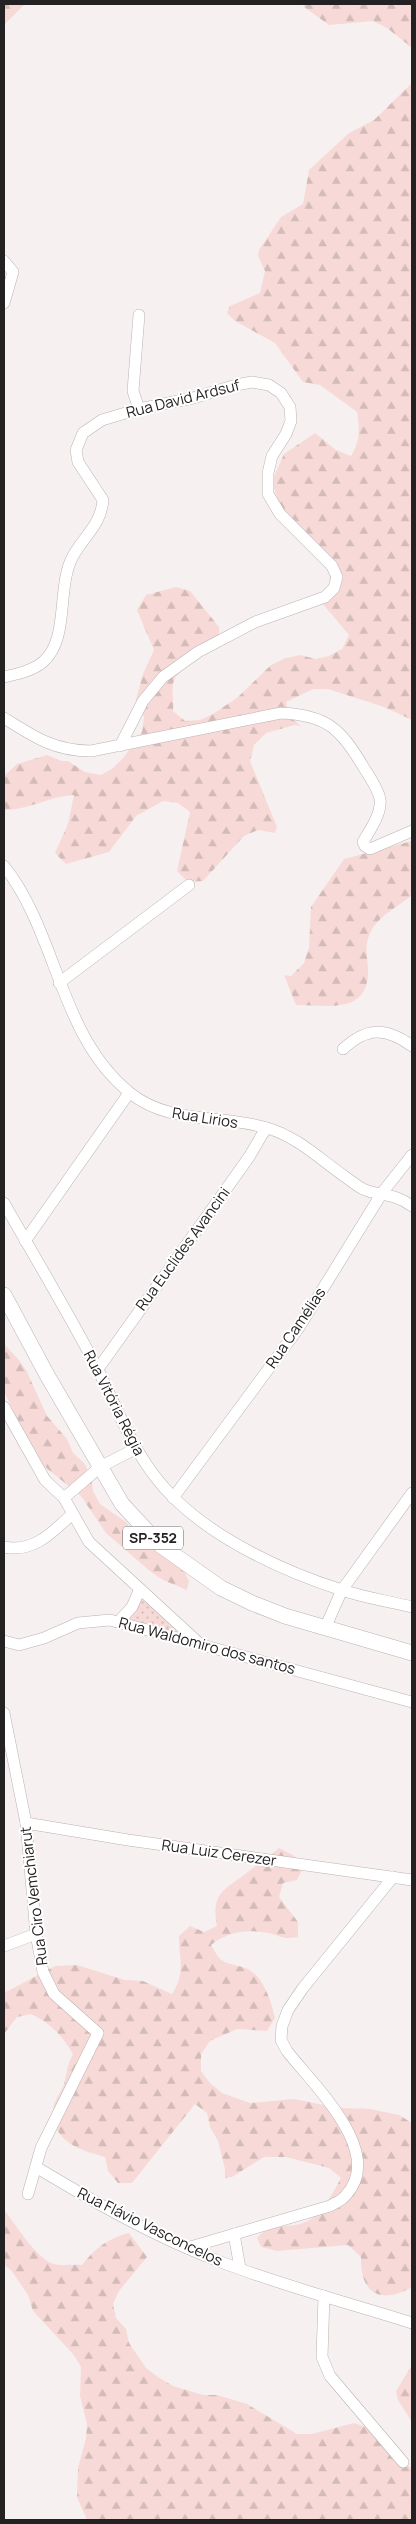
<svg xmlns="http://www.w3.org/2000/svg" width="416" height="2524" font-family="Manrope,sans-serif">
	<defs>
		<pattern id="forest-firs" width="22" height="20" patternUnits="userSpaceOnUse" patternTransform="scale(1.25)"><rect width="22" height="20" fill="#f7dad7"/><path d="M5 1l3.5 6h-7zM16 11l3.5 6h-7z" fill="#d3bbb8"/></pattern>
		<pattern id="park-dots" width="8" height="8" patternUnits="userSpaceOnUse" patternTransform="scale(1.25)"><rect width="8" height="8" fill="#f7dad7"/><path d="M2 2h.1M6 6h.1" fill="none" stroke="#d3bbb8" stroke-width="1.8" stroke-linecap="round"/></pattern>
	</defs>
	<rect width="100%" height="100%" fill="#f7f0f0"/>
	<g fill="url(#forest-firs)">
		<path d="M4,4h21l-21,21z"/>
		<path d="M303,4h109v50l-1,-7 -24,-19 -14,-7 -44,4 -25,-18z"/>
		<path d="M412,83v637l-28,-13 -56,-18h-15l-27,13 3,14 12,10 -6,-1 -29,8 -12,12 -4,16 27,66 -2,6 -17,-3 -14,6 -41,45 -15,1 -11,-11 13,-59 -12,-9 -15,-2 -27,15 -27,36 -43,12 -11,-11 13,-29 6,-29c-24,1 -45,15 -70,15v-34l13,-12 30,-9 15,6h6l17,11 16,3 12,-7 11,-11 18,-25 2,-15 -8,-17 7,-26 11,-24 -17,-40 9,-15 30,-8 14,4 29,36 1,14c-11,10 -41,28 -46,39 -3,7 0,23 -1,31l12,10 15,-1 13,-6 25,-17 33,-32 15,-7 15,-3 14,4 14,-3 13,-7 7,-14 -27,-32 7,-8 1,-23 -51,-67 -7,-24 12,-27 31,-21 21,17 15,6c9,-15 9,-26 6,-44l-37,-27 -17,-3 -28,-39 -40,-22 -8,-8 3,-7 30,-13 5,-22 -7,-15 1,-6 22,-33 22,-13 6,-34 40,-37 25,-13z"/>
		<path d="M412,841v54c-14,12 -34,21 -42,38 -7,16 -1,26 -2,42 -3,41 -45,29 -72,30l-12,-30 7,1 13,-13 5,-16 2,-40 33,-48z"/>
		<path d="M4,1344l15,16 8,12 20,44 20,23 6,14 11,10 7,13 2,15 7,13 26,18 18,23 38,22 7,14 -2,9 -24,-10 -12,-8 -45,-39 -25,-37 -47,-38 -30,-67z"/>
		<path d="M279,1848l14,7 11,11 -7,14 -14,3 -4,14 19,25v15c-18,3 -15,-1 -30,-4 -22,-4 -40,-1 -57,12 12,22 14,16 34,23 18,6 26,33 30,50l-8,13 -30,-2 -27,12 -9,13v17l9,12 12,10 28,10 44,-4 45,9 31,1 29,6 13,8v164c-31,18 -52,7 -51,-30l-13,-12 -71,6 -16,-4 -4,-9c13,-15 27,-10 43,-14 20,-5 32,-30 41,-46l-12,-10 -43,-11h-22l-32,20 -7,1v-9l-7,-28 -8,-14 -3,-14 -12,-9 -63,79h-14l-10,-12 -3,-14c-24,-7 -51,-14 -52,-44 -1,-11 8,-20 11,-29 3,-11 3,-19 9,-30 -11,-19 -22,-30 -42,-40l-14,3 -13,17v-41l51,-27 22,-1 48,15 18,1 29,13c14,-22 7,-34 7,-58l11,-10 14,6 13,-6c-6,-31 5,-35 27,-51 12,-9 23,-18 35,-27z"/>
		<path d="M4,2210c12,14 32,49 50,54 8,2 19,0 28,1 13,-17 27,-27 47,-32l18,24 -28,34 -6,13 3,14 10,11 3,14 17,25 12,9 15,9 30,9h14l30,9 50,30h15l42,-11 15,5 43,41v51h-325l-10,-23 1,-29 8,-30 1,-14 -7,-28 1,-29 -8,-13 -40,-43 -5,-16 -17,-25 -7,-5z"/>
		<path d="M412,2365v57l-14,-22 -2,-9z"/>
	</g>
	<path fill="url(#park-dots)" d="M141,1594l51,47 -69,-21z"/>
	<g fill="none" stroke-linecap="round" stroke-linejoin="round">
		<g stroke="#b9b3b2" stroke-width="12">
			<g id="minor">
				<path d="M4,261l9,11 -9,31"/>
				<path d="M139,409l-6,-18 6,-76"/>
				<path d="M4,677c13,-3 28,-6 39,-15 27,-23 13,-75 30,-106 11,-20 28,-31 30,-56l-25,-38 -2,-12 7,-17 19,-13 37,-11 54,-11 43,-13 16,-3 17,3 12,8 9,14 1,14 -5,13 -14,22 -4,17v21l12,20 52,52 5,11 -3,11 -9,9 -70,25 -57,30 -35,25 -20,24 -23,45"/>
				<path d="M4,718c30,19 51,33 87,33l190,-38c46,2 60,16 83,55 6,9 14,21 16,31 2,14 -10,31 -17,43l2,4 5,3 42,-18"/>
				<path d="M4,866c54,68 55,170 126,227 40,32 91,21 137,35 29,8 53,31 77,48 6,4 13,10 19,13 19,8 29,3 49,17"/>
				<path d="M59,983l130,-98"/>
				<path d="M343,1049c24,-22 42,-22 69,-3"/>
				<path d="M4,1203c31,55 64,109 93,165 24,47 38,92 77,130 42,42 111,74 168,92 23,8 47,11 70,17"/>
				<path d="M25,1241l104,-148"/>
				<path d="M98,1369l151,-212 17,-29"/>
				<path d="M4,1407l41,73 19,18 25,44 112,103"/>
				<path d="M64,1498l36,-31 35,-18"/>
				<path d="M173,1498l125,-169 84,-136 30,-38"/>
				<path d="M4,1547c29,6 48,-14 68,-33"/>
				<path d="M118,1622l14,-15 8,-18"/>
				<path d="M325,1628l17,-38 70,-97"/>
				<path d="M4,1641l15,4 25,-7 34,-15 32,-3 302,82"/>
				<path d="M4,1713l22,110 10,111 7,38 11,22 44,39 -57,115 -13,46"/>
				<path d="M26,1823l102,17 284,40"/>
				<path d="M4,1946l32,-12"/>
				<path d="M36,2167c58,35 121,71 185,95 62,24 128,41 191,61"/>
				<path d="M234,2234l6,34"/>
				<path d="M187,2248l143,-42c5,-3 13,-6 16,-11 40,-43 -33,-110 -59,-144l-6,-11 1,-14 6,-16 15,-22 90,-111"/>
				<path d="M324,2296l-2,61 8,19 73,86"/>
			</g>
		</g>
		<g stroke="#b9b3b2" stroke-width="16">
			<path id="major" d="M4,1295l43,80 75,129 38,41 61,43 31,15 33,13 127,37"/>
		</g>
		<use href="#minor" stroke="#fff" stroke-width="11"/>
		<use href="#major" stroke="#fff" stroke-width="15"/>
	</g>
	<g text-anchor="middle" stroke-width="4" stroke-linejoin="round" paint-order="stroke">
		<rect fill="#fff" stroke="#656464" stroke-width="1" x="123" y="1526.5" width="60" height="23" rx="4"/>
		<g font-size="14" font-weight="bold" fill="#232121">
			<text x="153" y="1543">SP-352</text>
		</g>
		<g font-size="15" fill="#232121" stroke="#fff">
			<text transform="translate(183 399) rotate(-14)" y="5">Rua David Ardsuf</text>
			<text transform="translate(205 1118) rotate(9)" y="5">Rua Lirios</text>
			<text transform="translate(183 1249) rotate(-54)" y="5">Rua Euclides Avancini</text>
			<text transform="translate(296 1328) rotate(-56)" y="5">Rua Camélias</text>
			<text transform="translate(114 1403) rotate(63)" y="5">Rua Vitória Régia</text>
			<text transform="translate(207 1646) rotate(15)" y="5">Rua Waldomiro dos santos</text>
			<text transform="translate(219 1853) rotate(8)" y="5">Rua Luiz Cerezer</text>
			<text transform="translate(34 1896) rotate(-97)" y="5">Rua Ciro Vemchiarut</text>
			<text transform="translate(150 2227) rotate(26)" y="5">Rua Flávio Vasconcelos</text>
		</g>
	</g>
	<rect width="416" height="2524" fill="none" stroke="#232121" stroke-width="10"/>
</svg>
